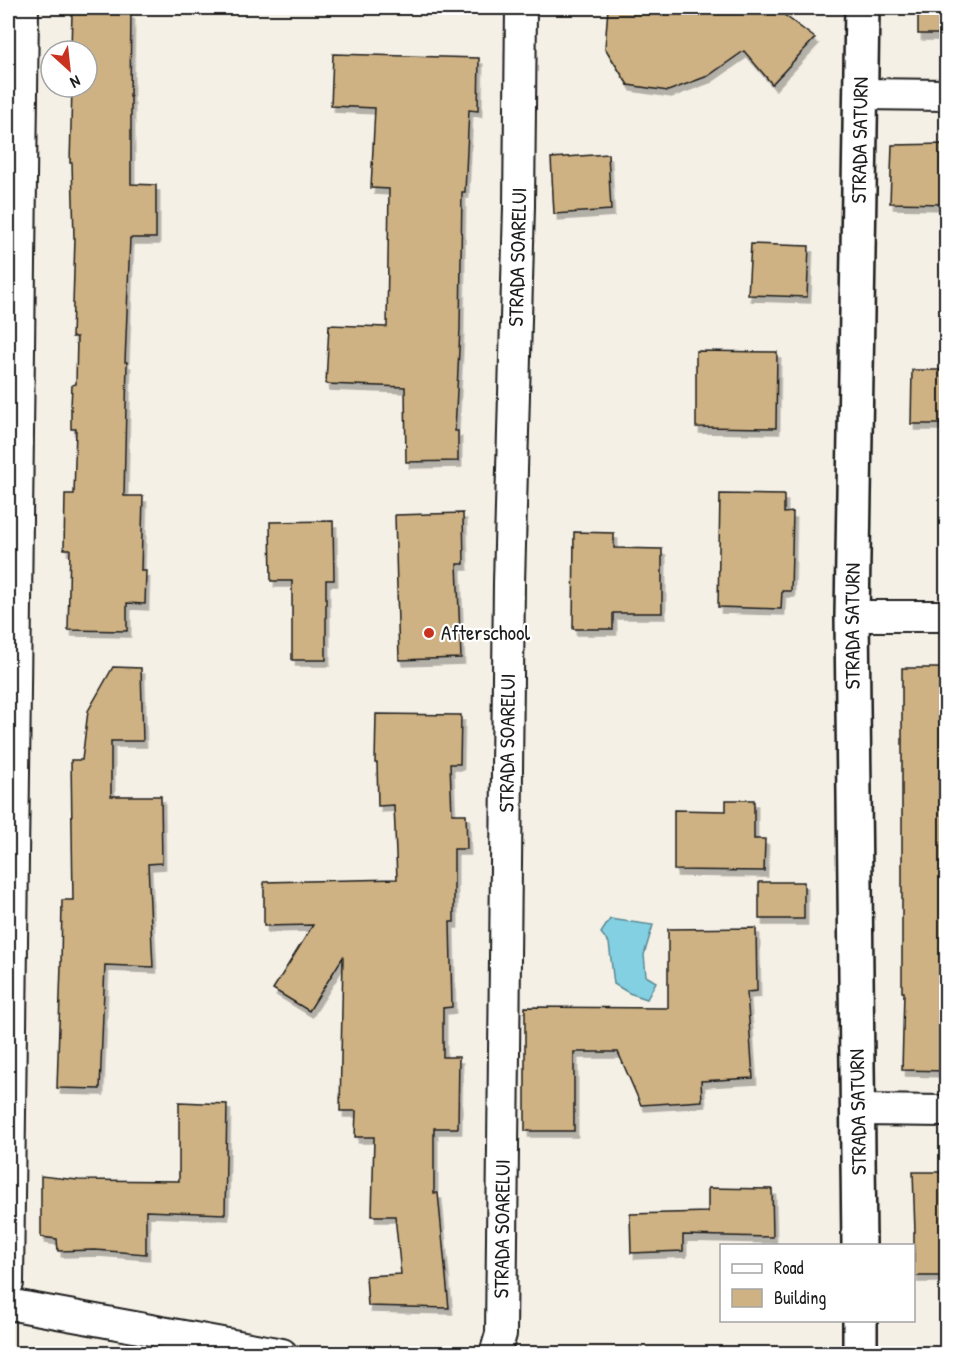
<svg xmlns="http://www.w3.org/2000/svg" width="954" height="1361" font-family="'Patrick Hand',sans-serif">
	<defs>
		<filter id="shadow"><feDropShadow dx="3.5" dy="6" stdDeviation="0" flood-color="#0004"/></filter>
	</defs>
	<rect width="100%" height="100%" fill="#f5f0e6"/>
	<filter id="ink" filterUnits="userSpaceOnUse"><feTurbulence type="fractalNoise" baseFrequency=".0167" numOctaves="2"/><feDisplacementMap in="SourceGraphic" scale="12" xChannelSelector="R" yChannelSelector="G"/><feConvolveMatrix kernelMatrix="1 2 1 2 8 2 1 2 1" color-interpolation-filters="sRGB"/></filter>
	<g filter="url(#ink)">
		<path fill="#83d0e2" stroke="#5a8893" stroke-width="1.5" d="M610,919l43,6 -9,30 2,21 10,6 -9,17 -18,-6 -15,-9 -5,-41 -8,-10z"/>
		<g fill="#ceb283" stroke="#1c1c1c" stroke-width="1.5" filter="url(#shadow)">
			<path d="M608,8h167l40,30 -43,46 -28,-33 -36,25 -40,15 -40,-6 -23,-37z"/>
			<rect x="918" y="8" width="28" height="26"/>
			<path d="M72,12l59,1 -1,84h1v87l25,1v53h-26l-5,124h2l-3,134h19l-2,75h5l-1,33 -18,-1v28l-59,-1 2,-81h-6l1,-55h9l2,-65h-5v-22l1,-22 4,-1 1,-47h-5l3,-99h-1l-2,-75h-2l2,-76h15v-36h-16z"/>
			<path d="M333,54l146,4 -1,53 -9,-1 -4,82h-3l-2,137 -5,102h3v30l-52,1 -1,-75 -79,-3 3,-59 58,2 2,-138 -18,-1 4,-80 -44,-2z"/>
			<path d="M946,144v60l-56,-1 2,-58z"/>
			<path d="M608,154l3,56 -57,4 -3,-56z"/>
			<path d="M751,244l58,2 -2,51 -59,-2z"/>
			<path d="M696,351l81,1 -1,76 -80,-1z"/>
			<path d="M912,370h34v54h-35z"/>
			<path d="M720,494l64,1v18l9,-1 -2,79h-9l-1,18 -63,-2z"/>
			<path d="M463,513l1,51h-7l4,94 -62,2 -4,-145z"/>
			<path d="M333,521l1,59h-8v80h-34v-79h-21l-1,-59z"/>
			<path d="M574,532l40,1v15l48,1v64h-49v16h-40z"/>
			<path d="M113,667l28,1 2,73h-32v55h50l1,67 -14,1 5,103 -48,-2 -5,124 -43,-1 4,-123 1,-65h11l-2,-140h11l6,-49z"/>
			<path d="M902,668h44v403l-44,-1 2,-78h-2z"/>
			<path d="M376,714l85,1 -1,49h-10l2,50h14l1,35h-13v73h-4l2,85 -9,1v49h16l-1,71h-24v65h4l11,115 -81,-2 -2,-30 35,-2 -6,-58h-23l2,-79h-19l1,-26h-16l3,-154 -34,54 -36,-22 40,-64 -49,1v-44l133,-3 -3,-74 -16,1 -1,-43h-2z"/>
			<path d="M726,800h28v39h11l-1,32 -90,-1v-60l52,1z"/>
			<rect x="759" y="882" width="45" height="37"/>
			<path d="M756,928l1,63 -10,1 6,86 -52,3 1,20 -61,4 -23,-53h-44v79h-49v-124l143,1v-79z"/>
			<path d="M179,1102l48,2 -2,110 -79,-3v43l-51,-4 -37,1 -1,-12 -16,-2v-61l37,4 101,1z"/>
			<path d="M913,1172h33v104h-32v-44h1z"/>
			<path d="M708,1188l64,1 1,48 -90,-2v16l-52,2 -1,-39 78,-2z"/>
		</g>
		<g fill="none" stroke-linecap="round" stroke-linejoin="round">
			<g stroke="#1c1c1c" stroke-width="34">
				<g id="minor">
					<path d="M861,94l85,1"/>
					<path d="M852,616h94"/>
					<path d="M858,1110l88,1"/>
					<path d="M8,1283l15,-1275"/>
					<path d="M8,1304l274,50"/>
					<path id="s1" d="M495,1354l6,-20 8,-751 10,-377 2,-198"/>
				</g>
			</g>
			<g stroke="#1c1c1c" stroke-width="38">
				<g id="tertiary">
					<path id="s2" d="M859,1246l-7,-630 10,-608"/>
					<path d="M860,1320v34"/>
				</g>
			</g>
			<use href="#minor" stroke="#fff" stroke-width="30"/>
			<use href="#tertiary" stroke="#fff" stroke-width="33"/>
		</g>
	</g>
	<circle fill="#c8321e" stroke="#fff" stroke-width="2" cx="429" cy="633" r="6"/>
	<g text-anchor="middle" stroke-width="4.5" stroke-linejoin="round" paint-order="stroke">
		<g font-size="21" fill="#1c1c1c" stroke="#fff">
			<text dy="7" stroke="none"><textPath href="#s2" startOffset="1106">STRADA SATURN</textPath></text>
			<text dy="7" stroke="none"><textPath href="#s1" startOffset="1098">STRADA SOARELUI</textPath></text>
			<text dy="7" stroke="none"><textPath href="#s2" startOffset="620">STRADA SATURN</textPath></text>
			<text dy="7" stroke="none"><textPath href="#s1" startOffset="612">STRADA SOARELUI</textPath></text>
			<text transform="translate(858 1112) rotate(-91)" y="7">STRADA SATURN</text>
			<text dy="7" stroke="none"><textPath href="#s1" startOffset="126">STRADA SOARELUI</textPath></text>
		</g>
		<g font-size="21" fill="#1c1c1c" stroke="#fff" text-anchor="start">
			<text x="441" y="640">Afterschool</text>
		</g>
	</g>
	<rect width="954" height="1361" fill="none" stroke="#fff" stroke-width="30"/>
	<rect x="15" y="15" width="924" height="1331" fill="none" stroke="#1c1c1c" stroke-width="2" filter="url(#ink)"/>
	<rect x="720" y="1244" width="195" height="78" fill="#ffffff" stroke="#a4a4a4" stroke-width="1.5"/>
	<rect x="732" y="1264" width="30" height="9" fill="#ffffff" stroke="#a4a4a4" stroke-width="1.5"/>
	<text x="774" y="1274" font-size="18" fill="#1c1c1c">Road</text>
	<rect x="732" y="1289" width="30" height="18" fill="#ceb283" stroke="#a4a4a4" stroke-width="1.5"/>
	<text x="774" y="1304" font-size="18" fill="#1c1c1c">Building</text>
	<g transform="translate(69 69) rotate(153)"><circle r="28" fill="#ffffff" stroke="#a4a4a4" stroke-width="1.5"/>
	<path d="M0-4.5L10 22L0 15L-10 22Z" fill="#c8321e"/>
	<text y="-9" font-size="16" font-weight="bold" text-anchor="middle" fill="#1c1c1c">N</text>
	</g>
</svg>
